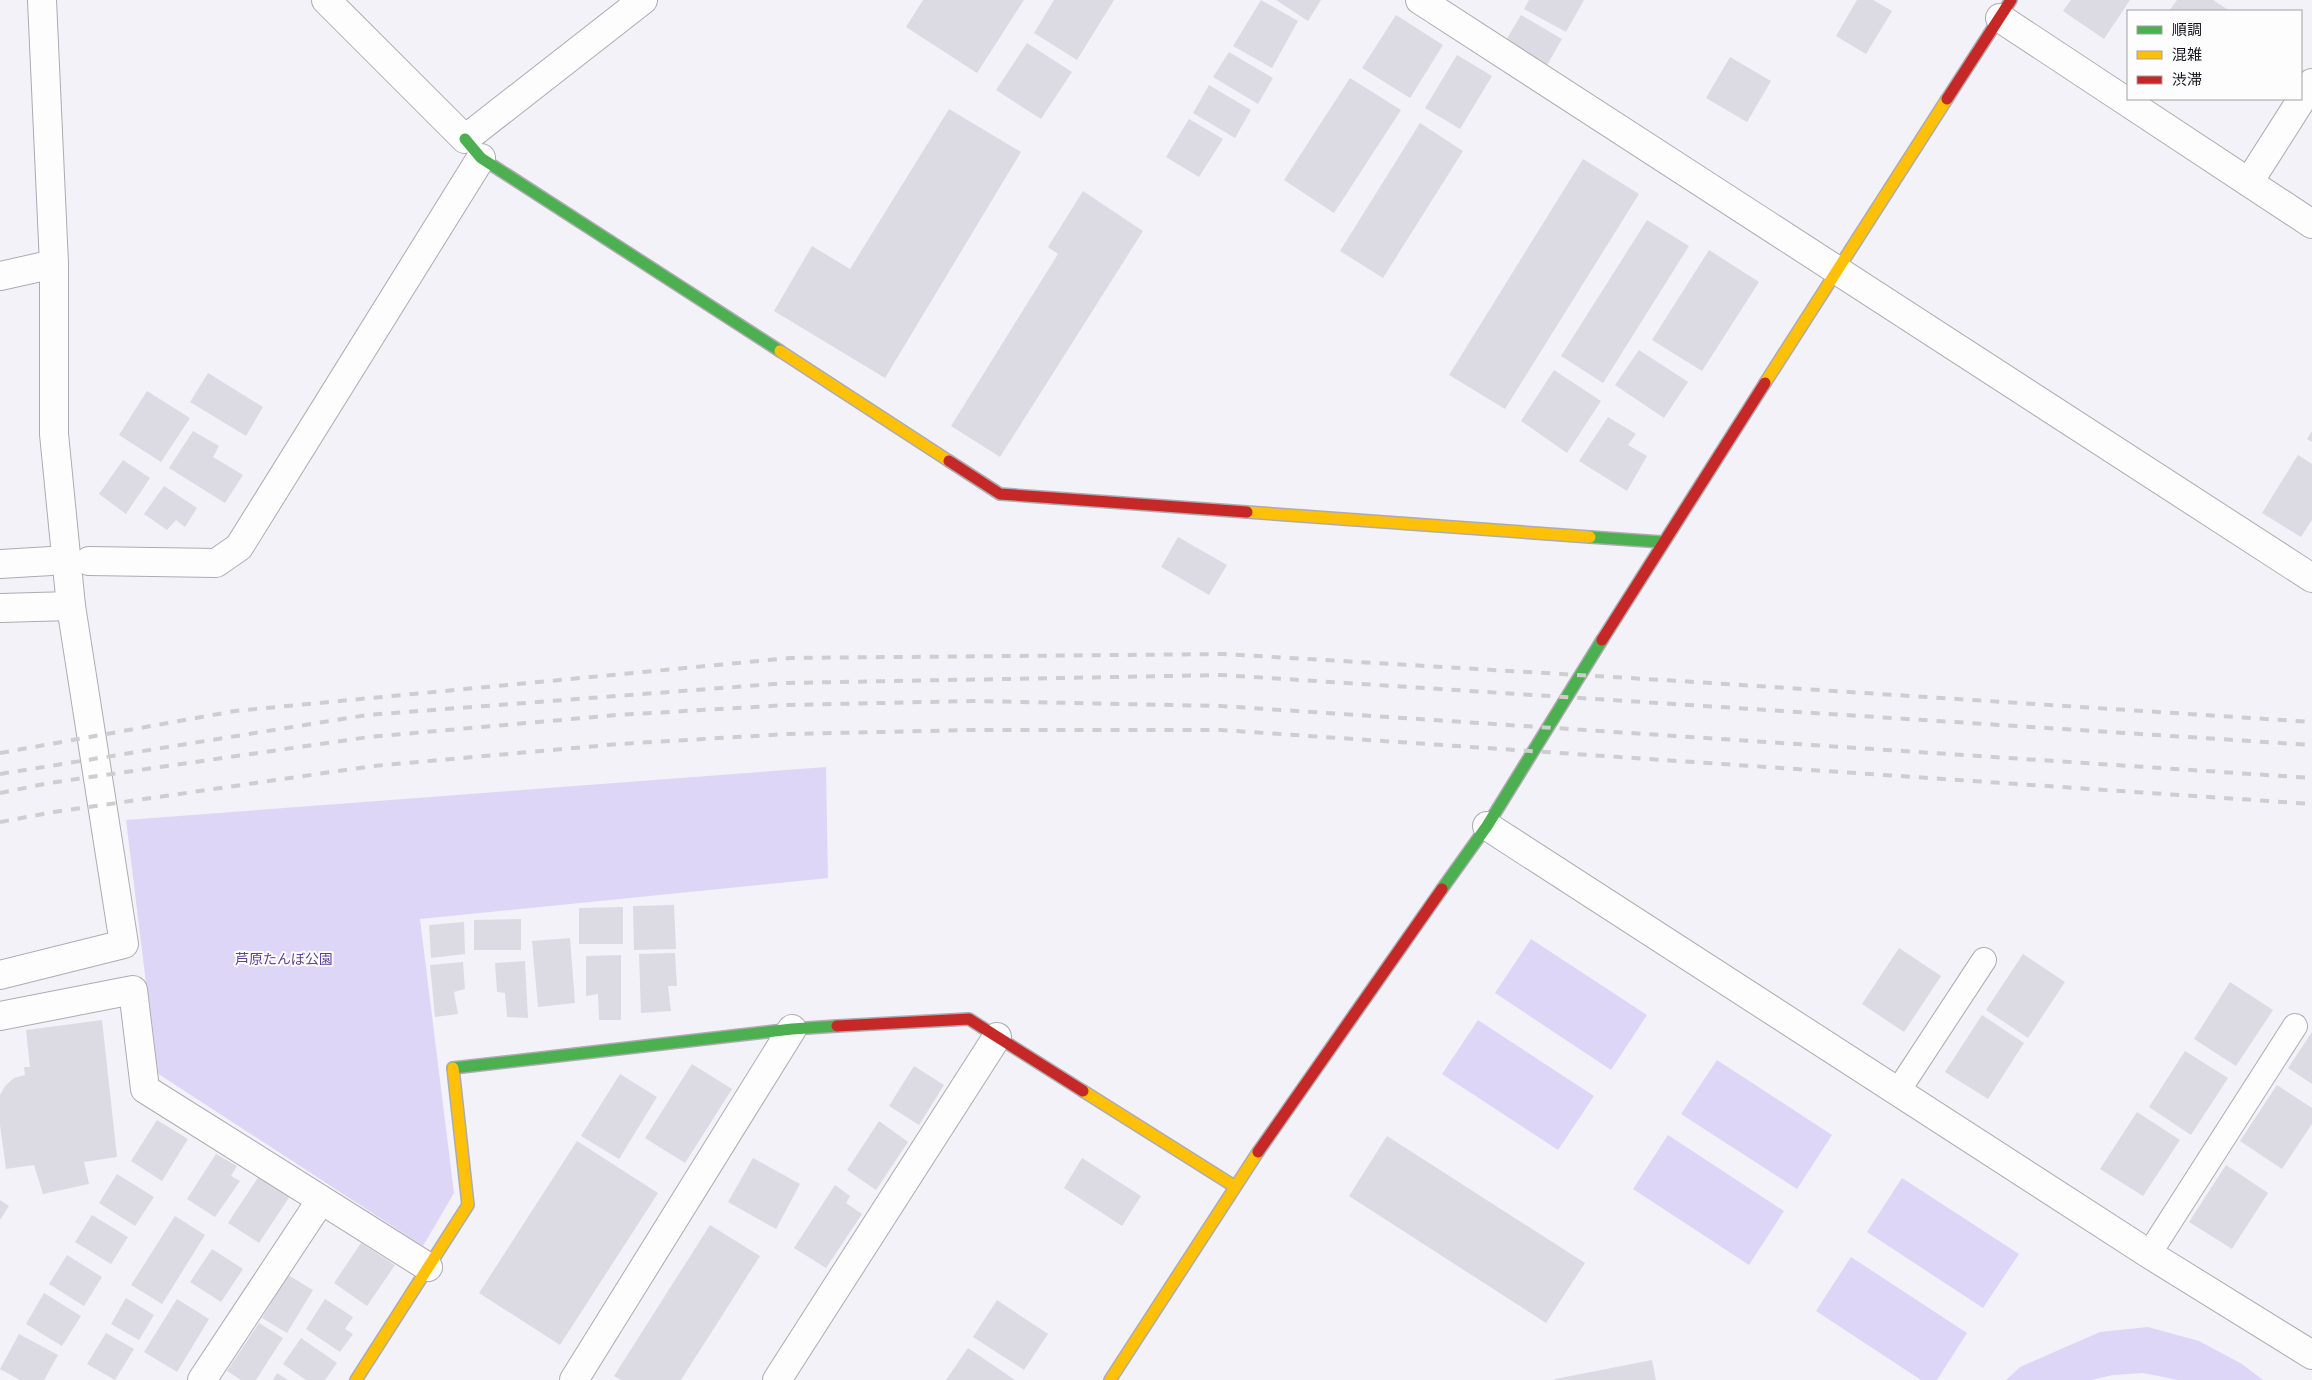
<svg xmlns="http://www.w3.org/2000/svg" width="2312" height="1380" font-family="'Exo 2','Noto Sans JP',sans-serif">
	<rect width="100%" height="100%" fill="#f3f2f8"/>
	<g fill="#ded6f7">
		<path d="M826,767l2,111 -408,41 34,274 -31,53 -266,-173 -31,-253z"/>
		<path d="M1531,939l116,76 -36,55 -116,-77z"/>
		<path d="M1478,1020l116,76 -36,54 -116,-76z"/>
		<path d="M1717,1060l115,75 -35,54 -116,-75z"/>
		<path d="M1668,1135l116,76 -35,54 -116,-76z"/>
		<path d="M1902,1178l117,76 -36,54 -116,-76z"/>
		<path d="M1851,1257l116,76 -30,47h-16l-105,-69z"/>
		<path d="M2148,1327l51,14 43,23 21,16h-85l-35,-7 -30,2 -22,5h-85l14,-13 80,-35z"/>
	</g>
	<g fill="#dcdbe3">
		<path d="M923,0h101l-47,73 -71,-46z"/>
		<path d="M1054,0h60l-37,60 -43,-27z"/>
		<path d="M1261,0l37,21 -26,47 -39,-22z"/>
		<path d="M1276,0h45l-13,21z"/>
		<path d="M1529,0h55l-18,32 -42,-23z"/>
		<path d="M1857,0h16l19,11 -26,43 -30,-18z"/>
		<path d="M2071,0h59l-26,39 -41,-28z"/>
		<path d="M2177,0h36l17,11h-61z"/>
		<path d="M1396,15l47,30 -33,53 -48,-30z"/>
		<path d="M1521,15l41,24 -20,35 -42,-24z"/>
		<path d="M1027,43l45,29 -31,47 -45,-29z"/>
		<path d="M1229,52l44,26 -15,26 -45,-27z"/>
		<path d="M1457,55l35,21 -32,53 -35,-21z"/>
		<path d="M1730,57l41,24 -24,41 -41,-24z"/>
		<path d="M1350,78l51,32 -67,103 -50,-33z"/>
		<path d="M1209,85l42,25 -16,28 -42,-25z"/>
		<path d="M949,109l72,43 -136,226 -111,-67 38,-65 38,23z"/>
		<path d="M1189,119l34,20 -24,38 -33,-20z"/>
		<path d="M1420,123l43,28 -80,127 -43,-27z"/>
		<path d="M1583,159l56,35 -134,215 -56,-34z"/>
		<path d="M1083,191l60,40 -143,226 -49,-31 107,-172 -10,-7z"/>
		<path d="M1647,220l42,26 -86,137 -42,-27z"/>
		<path d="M1709,250l50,32 -57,89 -50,-31z"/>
		<path d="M1639,350l49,32 -24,36 -49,-33z"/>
		<path d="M1554,370l47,31 -34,52 -46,-32z"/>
		<path d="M208,373l55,34 -17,29 -56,-34z"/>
		<path d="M147,391l43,27 -29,44 -42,-27z"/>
		<path d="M1608,417l28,17 -8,11 19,11 -20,35 -48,-30z"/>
		<path d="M193,431l26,15 -6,11 30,18 -18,28 -56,-35z"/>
		<path d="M2312,431v11l-5,-3z"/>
		<path d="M2298,455l14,9v56l-11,17 -39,-24z"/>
		<path d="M123,460l27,18 -24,36 -27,-20z"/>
		<path d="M164,486l33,22 -12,19 -9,-7 -9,10 -23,-16z"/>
		<path d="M1178,537l49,28 -18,30 -48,-28z"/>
		<path d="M674,905l2,44 -42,1 -1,-44z"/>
		<path d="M623,907v37h-44v-36z"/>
		<path d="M521,919v31h-47v-30z"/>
		<path d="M464,922l1,32 -34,4 -2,-33z"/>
		<path d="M570,938l5,65 -37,4 -6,-66z"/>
		<path d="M1899,948l42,28 -37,56 -42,-28z"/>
		<path d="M675,953l2,33h-9l3,25 -30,2 -2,-59z"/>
		<path d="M2023,954l42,28 -37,56 -42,-28z"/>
		<path d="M621,955v65h-22l-1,-26 -12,2v-40z"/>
		<path d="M525,961l3,57 -21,-1 -2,-24 -8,-1 -2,-29z"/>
		<path d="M463,962l2,27 -11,3 4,22 -23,3 -5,-52z"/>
		<path d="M2230,982l43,28 -37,56 -42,-27z"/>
		<path d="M1982,1015l42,28 -36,56 -43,-27z"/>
		<path d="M102,1020l15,137 -33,5 5,22 -46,10 -9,-29 -28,4 -6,-44v-30l5,-9 9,-8 11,-3 -1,-8h6l-4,-37z"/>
		<path d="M2312,1032v52l-24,-16z"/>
		<path d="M2185,1051l43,27 -37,57 -42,-28z"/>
		<path d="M692,1064l40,25 -47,74 -40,-25z"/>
		<path d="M914,1066l30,19 -25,40 -30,-19z"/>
		<path d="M620,1074l37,23 -38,62 -38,-23z"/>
		<path d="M2277,1085l35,23v16l-30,45 -42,-28z"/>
		<path d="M2137,1112l43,28 -37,56 -43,-27z"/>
		<path d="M157,1120l31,19 -26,42 -31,-20z"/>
		<path d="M879,1121l29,21 -32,48 -29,-20z"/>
		<path d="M1387,1136l198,127 -39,60 -197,-127z"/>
		<path d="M577,1141l81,52 -98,152 -81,-52z"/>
		<path d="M216,1154l21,12 -6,10 9,5 -25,36 -28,-18z"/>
		<path d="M753,1158l47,26 -24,45 -48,-27z"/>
		<path d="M1082,1158l59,38 -19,30 -58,-38z"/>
		<path d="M2226,1165l42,28 -36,56 -43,-27z"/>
		<path d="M117,1174l37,23 -19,29 -36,-23z"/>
		<path d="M259,1176l31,20 -31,47 -31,-20z"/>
		<path d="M835,1185l15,11 -4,7 16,11 -36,54 -32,-20z"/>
		<path d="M0,1200l9,6 -9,14z"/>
		<path d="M92,1215l36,22 -17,27 -36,-22z"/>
		<path d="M175,1216l30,19 -43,69 -31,-19z"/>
		<path d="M710,1225l50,31 -79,124h-60l-7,-4z"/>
		<path d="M361,1243l34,22 -28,41 -33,-23z"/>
		<path d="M212,1249l31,20 -22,33 -31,-20z"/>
		<path d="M67,1255l35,22 -18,29 -35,-22z"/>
		<path d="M288,1275l25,15 -26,43 -25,-15z"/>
		<path d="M44,1293l37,23 -19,30 -36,-22z"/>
		<path d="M126,1298l28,17 -15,25 -28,-16z"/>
		<path d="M177,1299l32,20 -32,53 -33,-20z"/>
		<path d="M325,1299l28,18 -8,12 8,5 -13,18 -34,-23z"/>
		<path d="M997,1300l51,34 -24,36 -51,-33z"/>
		<path d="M259,1323l24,15 -27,42h-15l-14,-9z"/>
		<path d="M106,1333l28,16 -19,31 -28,-16z"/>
		<path d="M19,1334l39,21 -14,25h-24l-20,-11z"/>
		<path d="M301,1338l36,25 -12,17h-19l-23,-16z"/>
		<path d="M968,1348l47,32h-69z"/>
		<path d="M1652,1360l4,20h-101v-1z"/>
		<path d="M277,1373l11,7h-15z"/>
	</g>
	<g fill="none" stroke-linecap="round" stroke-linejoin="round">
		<g stroke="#adabb2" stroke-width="26">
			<g id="lane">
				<path d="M1898,1091l86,-131"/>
				<path d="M2149,1254l146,-228"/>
			</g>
		</g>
		<g stroke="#adabb2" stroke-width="30">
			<g id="street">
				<path d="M326,0l139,139 178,-139"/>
				<path d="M1420,0l892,578"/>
				<path d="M2000,18l312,206"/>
				<path d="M2249,182l63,-99"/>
				<path d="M0,276l54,-12"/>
				<path d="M89,561l127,2 23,-16 242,-389"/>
				<path d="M0,564l51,-3"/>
				<path d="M0,608l71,-2"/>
				<path d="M1487,826l662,428 163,101"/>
				<path d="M0,975l124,-31 -53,-338 -17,-172v-170l-12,-264"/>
				<path d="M0,1016l133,-26 12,99 283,178"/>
				<path d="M202,1380l119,-180"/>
				<path d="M574,1380l218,-351"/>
				<path d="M777,1380l220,-343"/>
			</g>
		</g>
		<g stroke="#adabb2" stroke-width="14">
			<g id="fast">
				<path d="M465,139l16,19 299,193"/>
				<path d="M1590,537l72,5"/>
				<path d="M1442,889l45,-63 115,-186"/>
				<path d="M453,1068l339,-39 45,-3"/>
			</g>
		</g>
		<g stroke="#adabb2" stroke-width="14">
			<g id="slow">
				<path d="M780,351l169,110"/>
				<path d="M1765,383l182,-284"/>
				<path d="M1247,512l343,25"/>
				<path d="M1083,1091l151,95"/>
				<path d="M356,1380l112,-175 -15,-137"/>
				<path d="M1110,1380l148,-228"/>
			</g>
		</g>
		<g stroke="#adabb2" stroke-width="14">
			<g id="jam">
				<path d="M1947,99l64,-99"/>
				<path d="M949,461l51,33 247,18"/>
				<path d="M1602,640l163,-257"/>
				<path d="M837,1026l132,-7 114,72"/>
				<path d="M1258,1152l184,-263"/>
			</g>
		</g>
		<use href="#lane" stroke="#fdfdfe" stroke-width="24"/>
		<use href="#street" stroke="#fdfdfe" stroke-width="28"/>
		<use href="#fast" stroke="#4caf50" stroke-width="11"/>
		<use href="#slow" stroke="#ffc107" stroke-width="11"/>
		<use href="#jam" stroke="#c62828" stroke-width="11"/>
		<g stroke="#cecdd0" stroke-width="4" stroke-dasharray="9 9" stroke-linecap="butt">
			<path d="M0,753l235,-42 555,-53 433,-4 457,27 632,41"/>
			<path d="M0,774l367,-59 420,-32 435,-8 1090,70"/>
			<path d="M0,793l49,-10 320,-46 248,-22 171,-10 185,-4 248,5 1091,72"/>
			<path d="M0,822l54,-10 319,-46 246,-22 169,-10 184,-4h249l1091,74"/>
		</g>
	</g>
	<g text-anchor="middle" stroke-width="4" stroke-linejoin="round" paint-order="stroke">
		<g font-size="14" fill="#5e4199" stroke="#fdfdfd">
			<text x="284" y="964">芦原たんぼ公園</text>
		</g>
	</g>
	<rect x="2127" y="10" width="175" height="90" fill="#fdfdfd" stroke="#a1a0a3"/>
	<rect x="2137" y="26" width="25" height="8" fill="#4caf50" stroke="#a1a0a3"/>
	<text x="2172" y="35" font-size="15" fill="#16141c">順調</text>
	<rect x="2137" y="51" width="25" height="8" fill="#ffc107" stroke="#a1a0a3"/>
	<text x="2172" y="60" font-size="15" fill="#16141c">混雑</text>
	<rect x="2137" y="76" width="25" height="8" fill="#c62828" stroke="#a1a0a3"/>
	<text x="2172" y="85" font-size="15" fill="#16141c">渋滞</text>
</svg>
